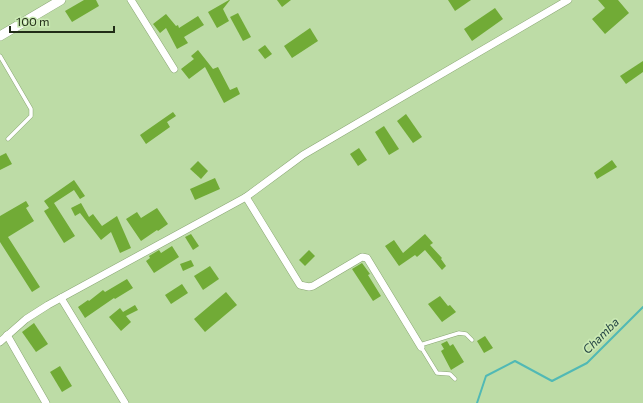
<svg xmlns="http://www.w3.org/2000/svg" width="643" height="403" font-family="Commissioner,sans-serif">
	<rect width="100%" height="100%" fill="#bddca6"/>
	<g fill="none" stroke-linecap="round" stroke-linejoin="round">
		<path stroke="#51b9b5" stroke-width="2" d="M477,403l9,-27 29,-15 37,20 35,-18 56,-56"/>
	</g>
	<g fill="#71ab36">
		<path d="M84,0h12l3,6 -27,16 -7,-11z"/>
		<path d="M229,0h1l-7,9 6,12 -12,7 -9,-16z"/>
		<path d="M277,0h14l-9,7z"/>
		<path d="M448,0h23l-16,11z"/>
		<path d="M598,0h20l11,13 -24,21 -13,-15 13,-11z"/>
		<path d="M495,8l8,11 -31,22 -8,-12z"/>
		<path d="M238,13l13,24 -8,4 -13,-24z"/>
		<path d="M166,14l10,12 2,-1 1,3 19,-12 6,9 -20,12 4,6 -11,6 -11,-21 -6,5 -7,-9z"/>
		<path d="M310,28l8,13 -26,17 -8,-12z"/>
		<path d="M265,45l7,9 -7,5 -7,-9z"/>
		<path d="M198,50l15,19 5,-2 12,23 7,-3 3,7 -16,9 -19,-36 -16,12 -8,-10 13,-10 -3,-3z"/>
		<path d="M643,61v11l-17,12 -6,-8z"/>
		<path d="M173,112l3,4 -9,6 3,5 -24,17 -6,-9z"/>
		<path d="M406,114l16,23 -9,6 -16,-22z"/>
		<path d="M384,126l15,23 -10,6 -14,-23z"/>
		<path d="M359,148l8,12 -9,6 -8,-12z"/>
		<path d="M6,153l6,11 -12,6v-14z"/>
		<path d="M612,160l5,7 -20,12 -3,-6z"/>
		<path d="M198,161l10,10 -7,8 -11,-10z"/>
		<path d="M215,178l5,11 -25,11 -5,-11z"/>
		<path d="M74,180l11,16 -5,3 -6,-9 -20,13 21,33 -11,7 -20,-32 5,-3 -5,-7z"/>
		<path d="M26,201l3,5 -3,2 8,13 -26,16 32,50 -8,5 -32,-50v-26z"/>
		<path d="M81,203l8,14 4,-3 9,12 15,-10 14,32 -11,5 -9,-21 -10,8 -21,-27 -5,3 -4,-8z"/>
		<path d="M157,208l11,16 -10,7 -1,-1 -16,11 -15,-22 11,-7 4,6z"/>
		<path d="M191,234l8,12 -6,4 -8,-13z"/>
		<path d="M425,234l8,9 -3,2 12,13 -1,1 5,7 -4,4 -17,-20 -8,7 -2,-2 -16,11 -14,-20 9,-6 9,13z"/>
		<path d="M172,246l7,11 -25,16 -8,-12 4,-3 -1,-2 10,-6 2,3z"/>
		<path d="M309,250l6,6 -10,10 -6,-6z"/>
		<path d="M191,260l3,6 -11,5 -3,-7z"/>
		<path d="M362,263l8,11 -2,1 13,21 -8,5 -21,-32z"/>
		<path d="M210,266l9,13 -16,11 -9,-14z"/>
		<path d="M127,279l6,9 -18,11 -1,-1 -29,20 -7,-11 10,-7 1,1 14,-11 2,2z"/>
		<path d="M182,284l6,9 -17,11 -6,-9z"/>
		<path d="M226,292l11,13 -32,27 -11,-13z"/>
		<path d="M440,296l8,10 2,-1 6,7 -14,10 -14,-18z"/>
		<path d="M135,305l3,5 -12,6 5,6 -10,9 -12,-14 11,-9 3,4z"/>
		<path d="M34,323l14,21 -12,8 -14,-20z"/>
		<path d="M485,336l8,12 -9,5 -7,-12z"/>
		<path d="M447,341l3,5 3,-2 11,18 -13,8 -10,-19 3,-2 -3,-5z"/>
		<path d="M60,366l12,20 -10,6 -12,-20z"/>
	</g>
	<g fill="none" stroke-linecap="round" stroke-linejoin="round">
		<g stroke="#89a673" stroke-width="4.5">
			<g id="lane">
				<path d="M0,56l31,53v7l-23,23"/>
				<path d="M420,345l39,-12 7,1 6,6"/>
				<path d="M421,347l16,26 13,1 5,5"/>
			</g>
		</g>
		<g stroke="#89a673" stroke-width="8">
			<g id="street">
				<path d="M131,0l43,69"/>
				<path d="M246,197l54,88 9,2 4,-1 49,-29 5,1 54,89"/>
				<path d="M61,298l64,105"/>
				<path d="M7,335l39,68"/>
				<path d="M0,342l26,-23 22,-14 198,-108 57,-42 265,-155"/>
			</g>
		</g>
		<g stroke="#89a673" stroke-width="10">
			<path id="secondary" d="M0,36l61,-36"/>
		</g>
		<use href="#lane" stroke="#fff" stroke-width="3.5"/>
		<use href="#street" stroke="#fff" stroke-width="7"/>
		<use href="#secondary" stroke="#fff" stroke-width="9"/>
	</g>
	<g text-anchor="middle" stroke-width="3.5" stroke-linejoin="round" paint-order="stroke">
		<g font-size="12" font-style="italic" fill="#264645" stroke="#cae9b3">
			<text transform="translate(601 336) rotate(-45)" y="4">Chamba</text>
		</g>
	</g>
	<path d="M10 26v6h104v-6" fill="none" stroke="#212c17" stroke-width="2"/>
	<text x="16" y="26" font-size="12" fill="#212c17" stroke="#cae9b3" stroke-width="3" paint-order="stroke">100 m</text>
</svg>
